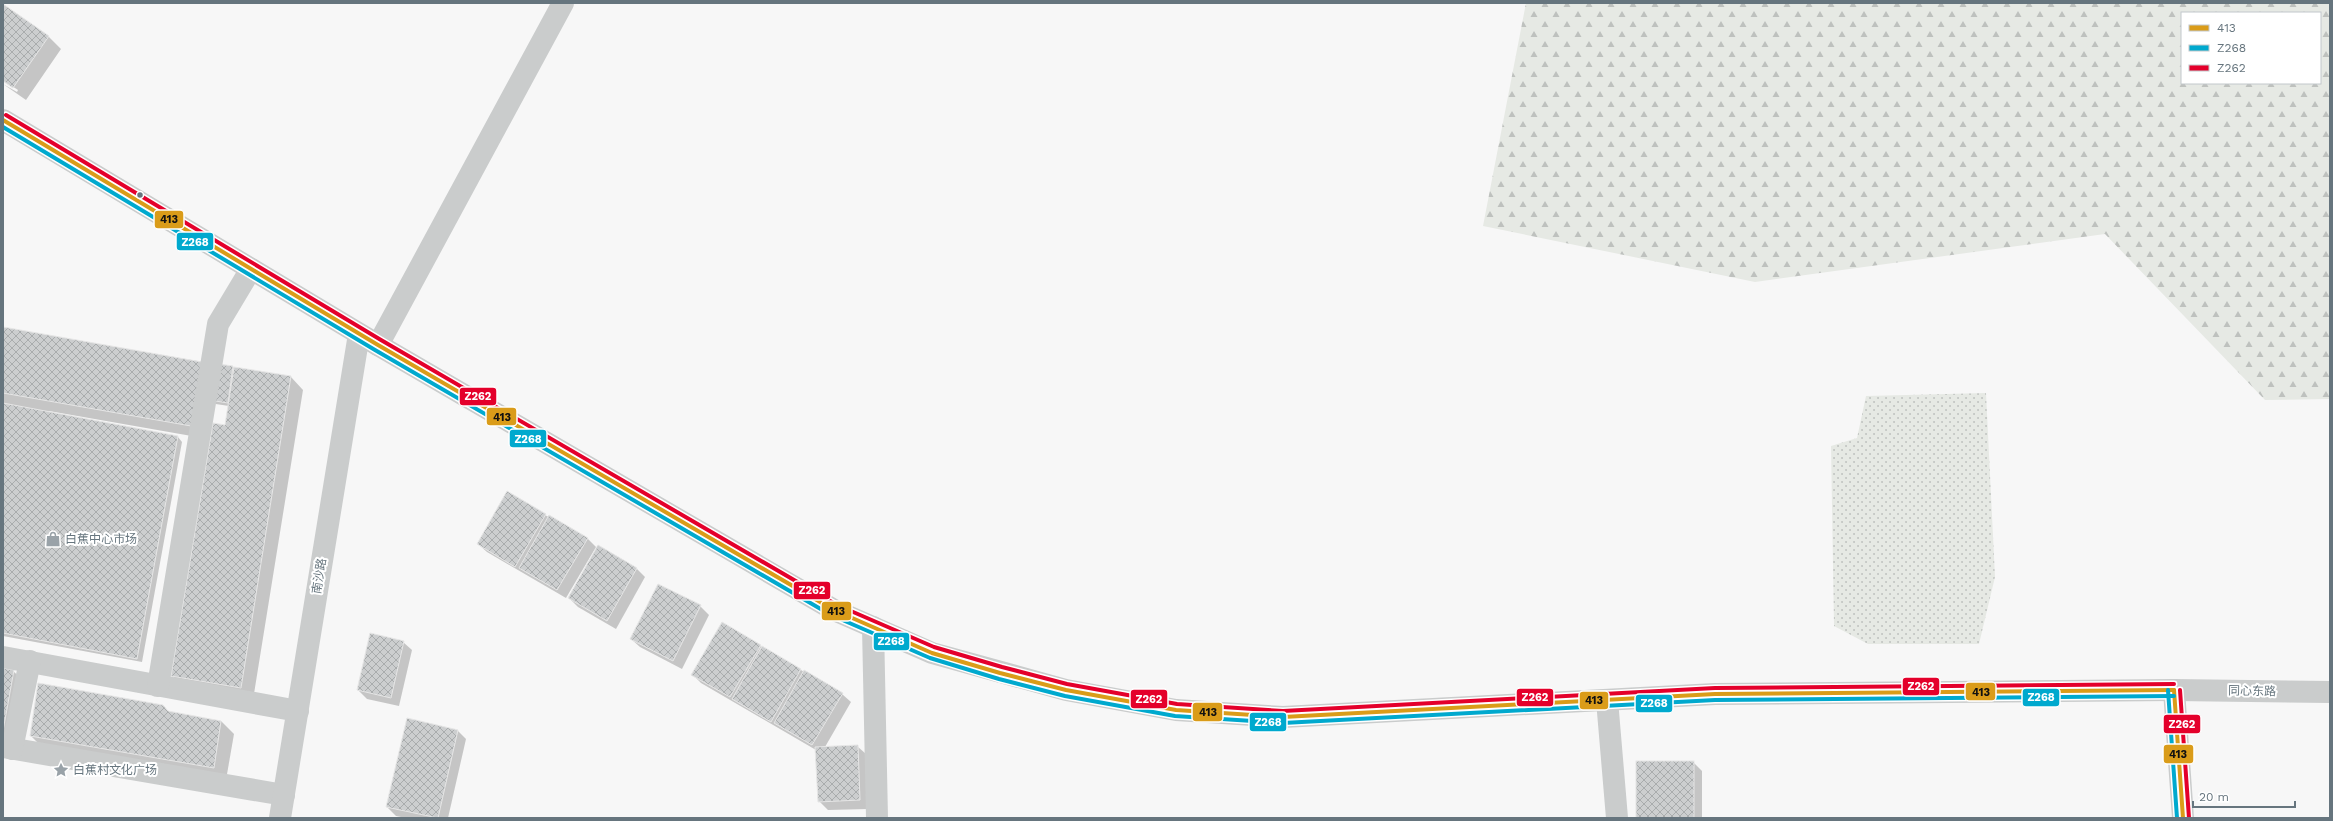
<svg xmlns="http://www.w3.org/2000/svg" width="2333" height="821" font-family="'Work Sans','Noto Sans SC',sans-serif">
	<defs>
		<pattern id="forest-firs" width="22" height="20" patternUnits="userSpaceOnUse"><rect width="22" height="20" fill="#e6e9e4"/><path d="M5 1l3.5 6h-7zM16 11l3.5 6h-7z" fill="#bec1be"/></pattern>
		<pattern id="garden-dots" width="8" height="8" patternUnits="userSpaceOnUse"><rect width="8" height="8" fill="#e6e9e4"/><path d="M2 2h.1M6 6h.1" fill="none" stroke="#bec1be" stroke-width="1.8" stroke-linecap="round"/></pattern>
		<pattern id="building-cross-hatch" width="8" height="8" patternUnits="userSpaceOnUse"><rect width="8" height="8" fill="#cccecf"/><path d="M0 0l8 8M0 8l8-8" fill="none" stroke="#a9acad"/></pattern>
	</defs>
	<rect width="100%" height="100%" fill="#f7f7f7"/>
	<path fill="url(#forest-firs)" fill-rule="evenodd" d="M1526,3h804v396l-65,1 -160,-166 -350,48 -272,-56zM2182,13h138v70h-138z"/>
	<path fill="url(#garden-dots)" d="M1986,393l9,184 -16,67h-111l-34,-18 -3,-180 26,-8 9,-42z"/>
	<g fill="#0003">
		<path d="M3,5l46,32 12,12 -35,51 -23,-16 14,8 1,-2 -15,-10z"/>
		<path d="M3,328l230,39 2,2 56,8 12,13 -50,310 -68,-12 -13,-12 57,-270 -20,-3 -6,35 -154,-27v2l129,24 4,5 -40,220 -139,-26z"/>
		<path d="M545,515l42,23 9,9 -30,51 -79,-46 -9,-8z"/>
		<path d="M637,569l8,8 -29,52 -38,-22 -9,-9z"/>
		<path d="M700,606l9,9 -27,54 -42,-22 -9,-8z"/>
		<path d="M403,642l9,8 -13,56 -32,-7 -9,-9z"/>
		<path d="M760,646l82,48 9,8 -26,45 32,-1 9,8 2,55 -40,1 -9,-9 -3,-51 -115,-67 -8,-8z"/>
		<path d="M3,669l10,2 13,12 -23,61z"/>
		<path d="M169,712l52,9 13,13 -8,46 -183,-32 -12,-12z"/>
		<path d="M457,730l9,9 -18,79h-42l-10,-2 -9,-9z"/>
		<path d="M1693,762l9,9v47h-65z"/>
	</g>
	<g fill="url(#building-cross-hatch)" stroke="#e6e6e6">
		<path d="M3,4l46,32 -36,52 -10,-7z"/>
		<path d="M3,327l199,35 -11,64 -188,-33z"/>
		<path d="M203,362l30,4 -5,37 -32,-5z"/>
		<path d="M234,367l57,9 -50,312 -70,-12 42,-253 12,2z"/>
		<path d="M3,403l175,33 -41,223 -134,-26z"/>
		<path d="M507,491l39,23 -31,53 -38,-23z"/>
		<path d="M549,515l39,23 -31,52 -38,-22z"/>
		<path d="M598,545l39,23 -30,53 -39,-23z"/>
		<path d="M658,584l43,21 -28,56 -43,-22z"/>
		<path d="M722,622l39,23 -31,52 -39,-22z"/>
		<path d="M370,633l34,8 -13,57 -34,-8z"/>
		<path d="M762,646l39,23 -30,53 -39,-23z"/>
		<path d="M3,668l11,2 -11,61z"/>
		<path d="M804,670l39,23 -31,52 -38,-22z"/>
		<path d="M38,683l125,22 5,6 53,10 -7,47 -184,-32z"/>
		<path d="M407,718l51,12 -20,88 -52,-11z"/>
		<path d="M858,745l2,55 -42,2 -3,-55z"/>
		<rect x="1636" y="761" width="58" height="57"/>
	</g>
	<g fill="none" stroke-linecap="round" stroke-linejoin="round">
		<g stroke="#cacccc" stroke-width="22">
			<path d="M3,120l375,225 456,265 98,43 134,37 110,20 107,7 432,-23 459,-4 156,2"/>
			<path d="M378,345l185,-342"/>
			<path d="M873,627l4,191"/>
			<path d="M3,657l295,54"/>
			<path d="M158,686l60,-362 33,-55"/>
			<path d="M2174,690l9,128"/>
			<path d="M1607,700l10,118"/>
			<path d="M3,747l281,48"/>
			<path d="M12,749l18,-88"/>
			<path d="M280,818l79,-484"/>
		</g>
		<g stroke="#fff" stroke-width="7">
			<g id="bus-1">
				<path d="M3,120l375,225 456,265 98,43 68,20 66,17 110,20 107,7 432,-23 459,-4"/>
				<path d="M2174,690l9,128"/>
			</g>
		</g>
		<g stroke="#fff" stroke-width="7">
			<g id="bus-2">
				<path d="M3,127l372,223 456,265 99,43 69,21 66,17 110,20 108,7 432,-23 459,-4"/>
				<path d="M2168,690l9,128"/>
			</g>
		</g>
		<g stroke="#fff" stroke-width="7">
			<g id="bus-3">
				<path d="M6,115l375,225 456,265 97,42 68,20 65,17 110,20 106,7 432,-23 459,-4"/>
				<path d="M2180,690l9,128"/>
			</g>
		</g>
		<use href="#bus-1" stroke="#da9c19" stroke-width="4"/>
		<use href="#bus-2" stroke="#00a9ce" stroke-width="4"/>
		<use href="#bus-3" stroke="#e4002b" stroke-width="4"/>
	</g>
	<defs>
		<g id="shop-bare" transform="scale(1.2)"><path d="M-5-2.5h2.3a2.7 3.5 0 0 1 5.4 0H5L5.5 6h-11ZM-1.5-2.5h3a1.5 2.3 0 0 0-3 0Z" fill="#99a2a8" stroke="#fff" stroke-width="2.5" paint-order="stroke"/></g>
		<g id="sight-bare" transform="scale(1.2)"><path d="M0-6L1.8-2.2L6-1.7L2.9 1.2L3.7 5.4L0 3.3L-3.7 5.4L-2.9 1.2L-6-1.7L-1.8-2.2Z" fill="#99a2a8" stroke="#fff" stroke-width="2.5" paint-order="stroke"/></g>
	</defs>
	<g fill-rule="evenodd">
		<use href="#shop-bare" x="53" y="539"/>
		<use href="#sight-bare" x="61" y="770"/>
	</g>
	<circle fill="#66757e" stroke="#fff" stroke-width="1.5" cx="140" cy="195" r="3.5"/>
	<g text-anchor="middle" stroke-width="4" stroke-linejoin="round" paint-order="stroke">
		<g font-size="12" fill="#66757e" stroke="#fff" text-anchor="start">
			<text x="65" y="543">白蕉中心市场</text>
			<text x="73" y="774">白蕉村文化广场</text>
		</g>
		<g font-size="12" fill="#66757e" stroke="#fff">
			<text transform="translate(319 576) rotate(-81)" y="4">南沙路</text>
			<text transform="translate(2252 691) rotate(1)" y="4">同心东路</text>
		</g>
	</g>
	<g stroke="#fff" stroke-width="1.5">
		<rect x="154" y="210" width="30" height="19" rx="4" fill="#da9c19"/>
		<rect x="176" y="232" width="38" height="19" rx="4" fill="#00a9ce"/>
		<rect x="459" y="387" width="38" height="19" rx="4" fill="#e4002b"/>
		<rect x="486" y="407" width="31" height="19" rx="4" fill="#da9c19"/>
		<rect x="509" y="429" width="38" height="19" rx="4" fill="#00a9ce"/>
		<rect x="793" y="581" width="38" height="19" rx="4" fill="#e4002b"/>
		<rect x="821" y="601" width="31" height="20" rx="4" fill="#da9c19"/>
		<rect x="873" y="632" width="37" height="19" rx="4" fill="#00a9ce"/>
		<rect x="1902" y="677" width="38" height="19" rx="4" fill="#e4002b"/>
		<rect x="1965" y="682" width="31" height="19" rx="4" fill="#da9c19"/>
		<rect x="2022" y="688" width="38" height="19" rx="4" fill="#00a9ce"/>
		<rect x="1516" y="688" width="38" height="19" rx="4" fill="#e4002b"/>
		<rect x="1130" y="689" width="38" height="20" rx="4" fill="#e4002b"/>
		<rect x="1579" y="691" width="30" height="19" rx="4" fill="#da9c19"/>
		<rect x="1635" y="694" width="38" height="19" rx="4" fill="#00a9ce"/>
		<rect x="1192" y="702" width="31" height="20" rx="4" fill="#da9c19"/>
		<rect x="1249" y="712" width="38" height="20" rx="4" fill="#00a9ce"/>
		<rect x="2163" y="714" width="38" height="20" rx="4" fill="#e4002b"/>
		<rect x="2163" y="744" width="31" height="20" rx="4" fill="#da9c19"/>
	</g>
	<g font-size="11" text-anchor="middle" font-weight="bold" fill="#fff">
		<text x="195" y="246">Z268</text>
		<text x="478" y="400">Z262</text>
		<text x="528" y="443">Z268</text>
		<text x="812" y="594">Z262</text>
		<text x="891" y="645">Z268</text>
		<text x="1921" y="690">Z262</text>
		<text x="2041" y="701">Z268</text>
		<text x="1535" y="701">Z262</text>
		<text x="1149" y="703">Z262</text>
		<text x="1654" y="707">Z268</text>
		<text x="1268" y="726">Z268</text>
		<text x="2182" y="728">Z262</text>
	</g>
	<g font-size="11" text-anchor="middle" font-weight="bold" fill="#111">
		<text x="169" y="223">413</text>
		<text x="502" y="421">413</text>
		<text x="836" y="615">413</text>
		<text x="1981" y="696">413</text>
		<text x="1594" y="704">413</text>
		<text x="1208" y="716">413</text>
		<text x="2178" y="758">413</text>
	</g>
	<rect width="2333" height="821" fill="none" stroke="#66757e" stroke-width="8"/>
	<rect x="2181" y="12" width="140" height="72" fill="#ffffff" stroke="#c2c8cb"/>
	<rect x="2189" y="25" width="20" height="6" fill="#da9c19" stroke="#c2c8cb"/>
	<text x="2217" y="32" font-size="12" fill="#66757e">413</text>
	<rect x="2189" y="45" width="20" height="6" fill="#00a9ce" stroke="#c2c8cb"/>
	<text x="2217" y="52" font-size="12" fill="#66757e">Z268</text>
	<rect x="2189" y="65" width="20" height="6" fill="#e4002b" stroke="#c2c8cb"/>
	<text x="2217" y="72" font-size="12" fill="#66757e">Z262</text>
	<path d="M2193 801v6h102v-6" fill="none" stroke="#66757e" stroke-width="2"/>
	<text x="2199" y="801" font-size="12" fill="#66757e" stroke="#ffffff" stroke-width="3" paint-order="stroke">20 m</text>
</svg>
